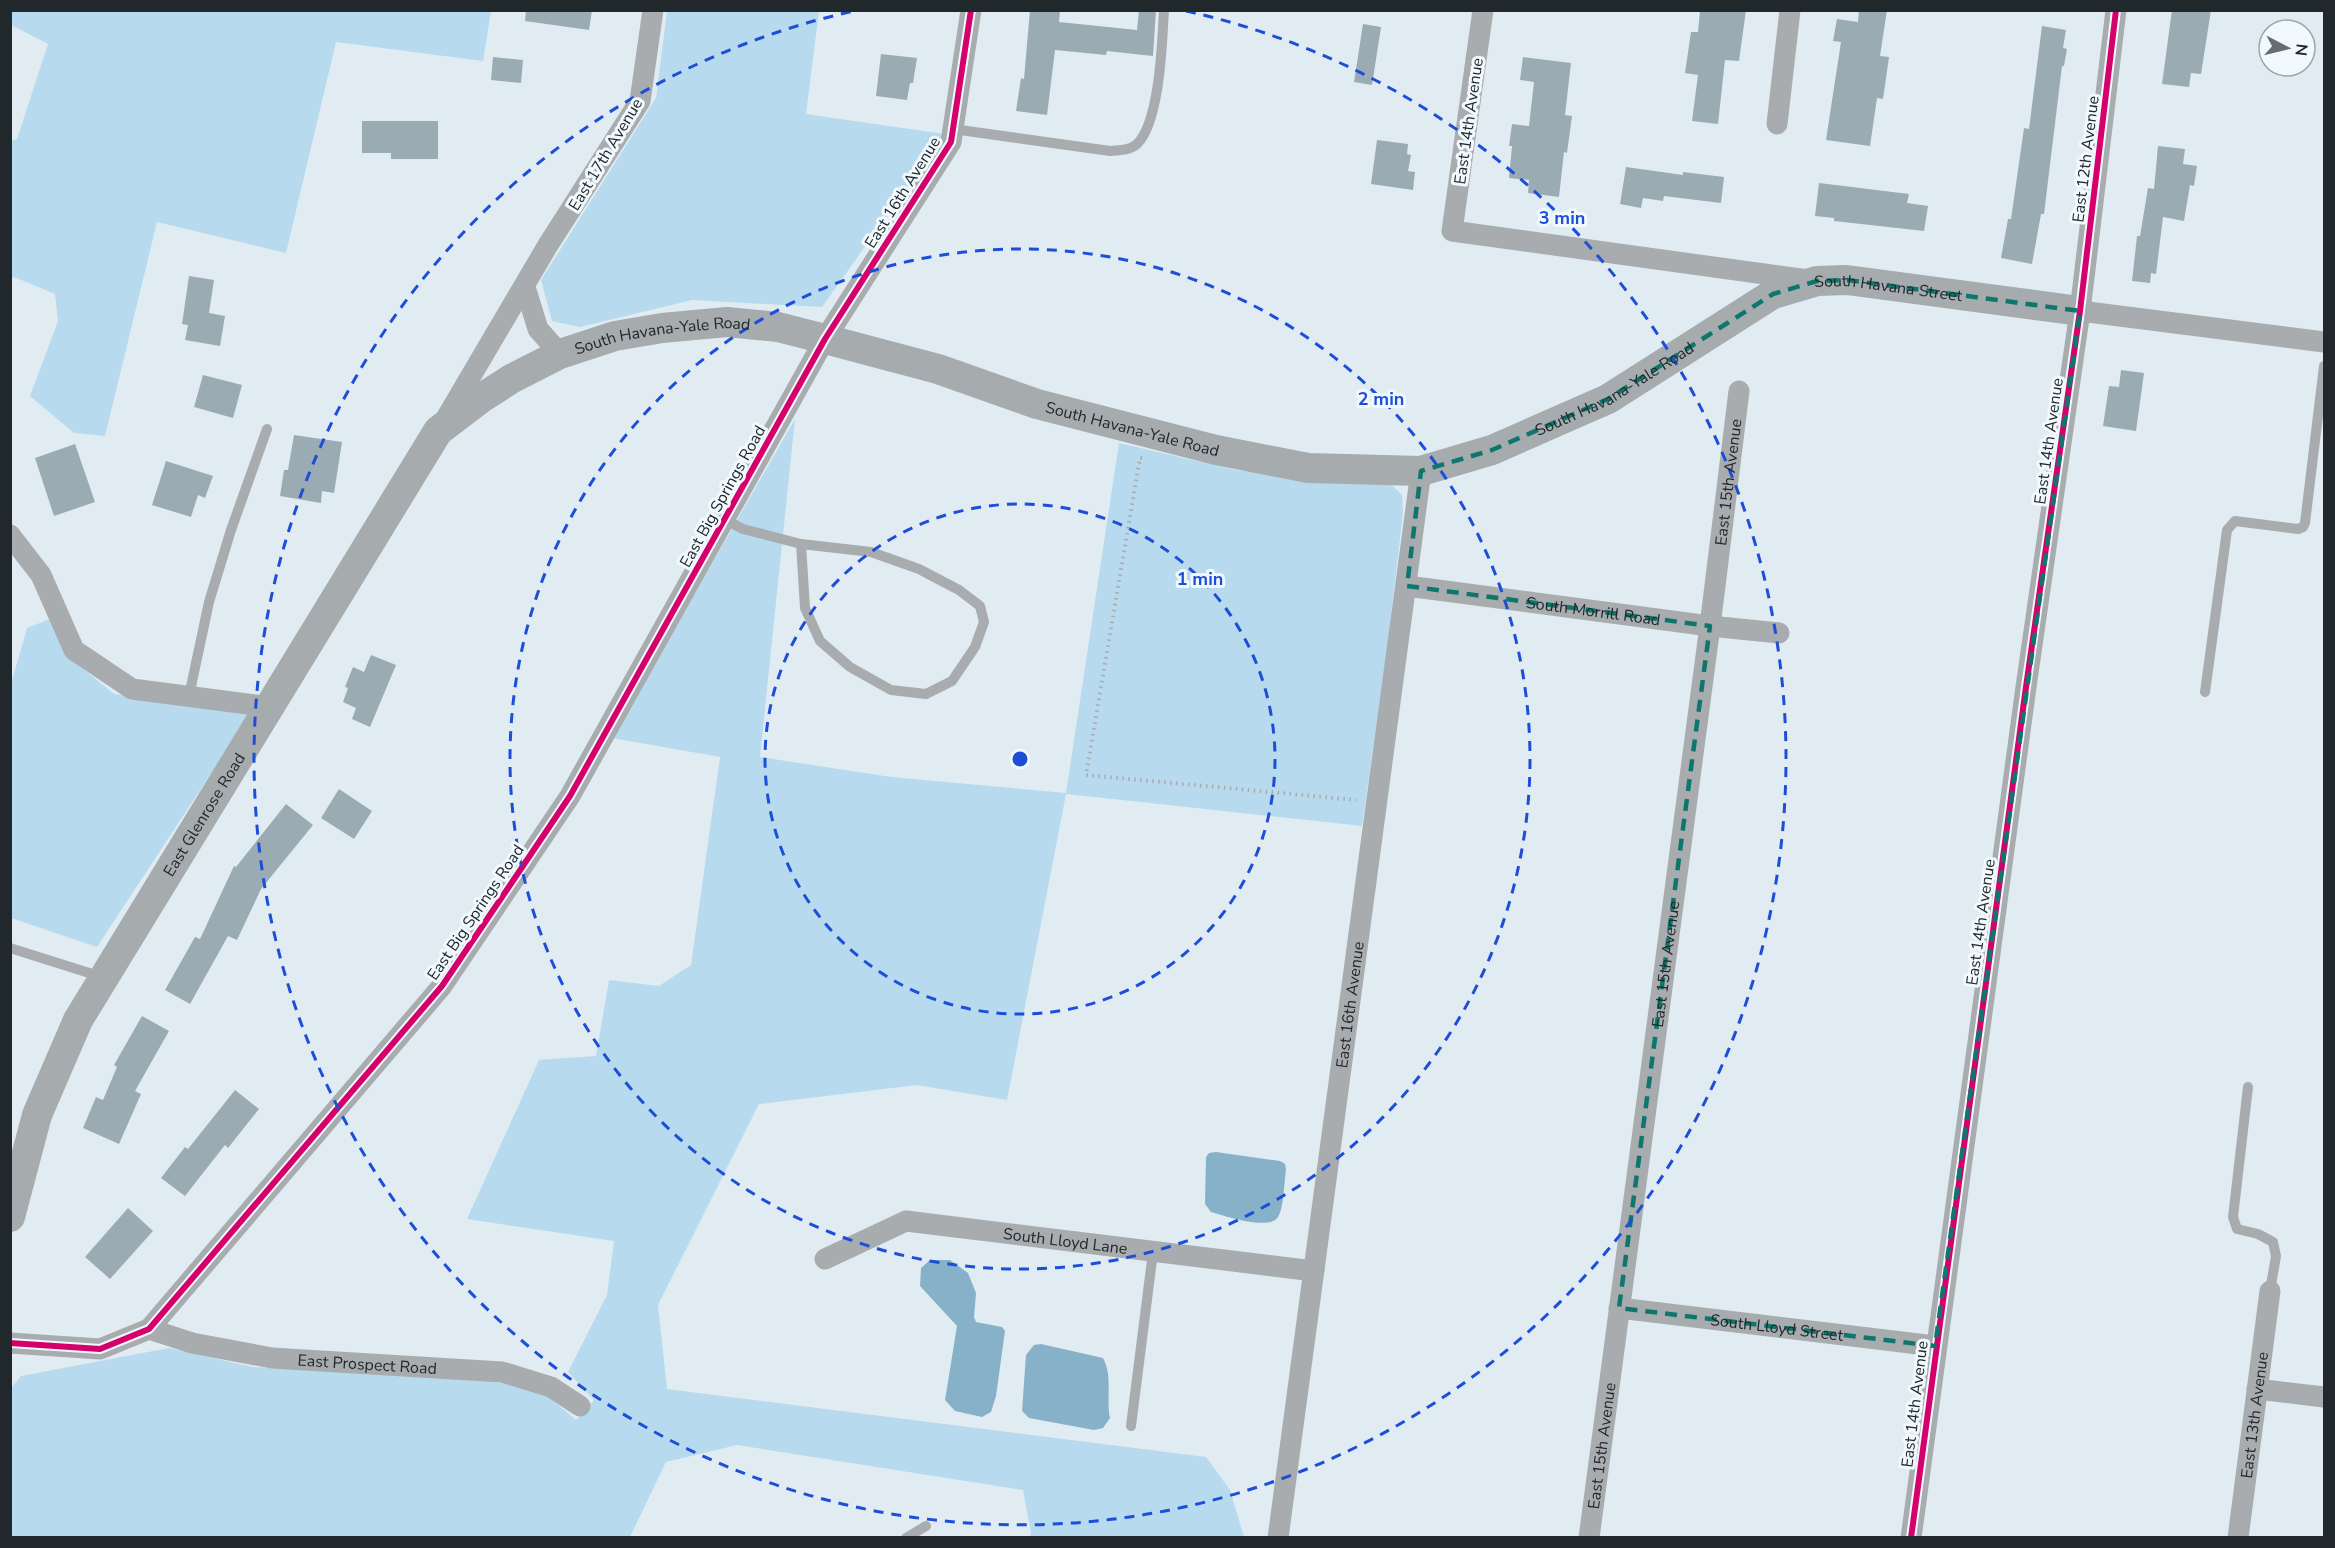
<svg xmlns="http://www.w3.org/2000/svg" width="2335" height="1548" font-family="'Nunito Sans',sans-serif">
	<rect width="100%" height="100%" fill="#e1ecf2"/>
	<g fill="#b8daef">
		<path d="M10,11l1,-1 480,1 -8,50 -147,-19 -50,211 -129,-31 -52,214 -31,-3 -44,-37 28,-75 -3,-27 -41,-17 -3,2v-138l6,-2 31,-95 -37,-19z"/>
		<path d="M667,11h152l-13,103 139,20 -123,173 -130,-7 -112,27 -28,-6 -11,-41 115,-182z"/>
		<path d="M795,419l-35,338 131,20 175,16 53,-350 117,27 152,11 14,14 1,18 -17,144 -24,169 -296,-32 -59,306 -90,-15 -158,19 -101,201 9,84 539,68 24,33 14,47h-214l1,-4 -8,-43 -286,-45 -71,17 -36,75 -619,1v-150l10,-12 148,-28 84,19 220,12 50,7 27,12 26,22 18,-20 -26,-28 39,-77 7,-54 -147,-22 72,-159 57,-4 13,-76 50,6 32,-21 29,-208 -108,-19z"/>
		<path d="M50,619l16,36 48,39 136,20 -153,233 -86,-29v-234l16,-56z"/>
	</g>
	<g fill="#87b1c9">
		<path d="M1216,1152l64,9 5,3 1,6c-2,12 -2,38 -8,47 -9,14 -53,-1 -67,-5l-6,-8 1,-47 3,-4z"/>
		<path d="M930,1260h20l18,13 8,20 -2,24 2,5 26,5 3,4 -9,65 -5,16 -9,5 -27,-6 -10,-11 12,-74 -37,-40 1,-18z"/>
		<path d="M1041,1344l62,14c10,18 3,40 7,60l-7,10 -9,2 -65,-12 -7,-7 4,-56 8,-10z"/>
	</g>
	<g fill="#9babb3">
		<path d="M526,10h66l-3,20 -64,-9z"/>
		<path d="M1030,10h30l-1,12 78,8 2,-20h17l-3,46 -46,-5 -1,4 -51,-5 -8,65 -31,-4 5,-33 3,1z"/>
		<path d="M1700,10h46l-7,51 -14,-1 -7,64 -26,-3 6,-46 -13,-2 6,-41h7z"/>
		<path d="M1859,10h28l-7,46 9,1 -6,42 -6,-1 -7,48 -44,-6 15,-98 -8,-1 4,-22 21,3z"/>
		<path d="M2172,10h39l-10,64 -10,-1 -2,14 -27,-3z"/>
		<path d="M1363,24l18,3 -9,58 -18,-3z"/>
		<path d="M2042,26l24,4 -3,18 4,1 -3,17h-2l-18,148h-3l-9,50 -31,-6 7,-39h3l13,-91 5,1z"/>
		<path d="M881,54l36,4 -4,25h-3l-3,17 -31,-4z"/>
		<path d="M493,57l30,3 -2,23 -30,-3z"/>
		<path d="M1523,57l48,6 -6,52 7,1 -5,37 -3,-1 -5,45 -31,-4 1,-13 -20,-2 3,-32h-3l3,-22 17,2 5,-44 -14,-2z"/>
		<path d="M362,121h76v38h-47v-6h-29z"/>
		<path d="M1377,140l31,4 -1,10 4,1 -3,16 7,1 -2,18 -42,-6z"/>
		<path d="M2158,146l27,3 -2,15 14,2 -3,20 -4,-1 -6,36 -21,-4 -7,57 -5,-1 -1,10 -18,-2 5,-45h3l8,-48 6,1z"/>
		<path d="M1626,167l57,8v-3l41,5 -3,26 -57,-7 -1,5 -20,-3 -2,10 -21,-4z"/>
		<path d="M1819,183l90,11 -2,9 21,3 -4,25 -90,-10v-3l-19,-2z"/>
		<path d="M189,276l25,4 -5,33 16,3 -5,30 -35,-6 3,-15 -6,-1z"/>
		<path d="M2121,370l23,3 -8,58 -33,-5 6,-40 10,1z"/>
		<path d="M203,375l39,10 -9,33 -39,-11z"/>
		<path d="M294,435l48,7 -8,51 -12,-2 -1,12 -41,-7 4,-26h4z"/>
		<path d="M75,444l20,58 -41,14 -19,-58z"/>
		<path d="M166,461l47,15 -8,22 -7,-3 -7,22 -39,-12z"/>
		<path d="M371,655l25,10 -26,62 -18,-8 4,-11 -13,-6 5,-14 -3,-1 8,-20 11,5z"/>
		<path d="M339,789l33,22 -18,28 -33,-21z"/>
		<path d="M286,804l27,21 -52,64 -24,51 -9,-4 -38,68 -25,-14 30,-53 5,2 34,-73 2,1z"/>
		<path d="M142,1016l27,15 -34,60 6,3 -22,50 -36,-16 13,-31 7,3 14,-33 -3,-2z"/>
		<path d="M235,1090l24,19 -31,39 -3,-3 -40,51 -24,-18 24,-31 3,2z"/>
		<path d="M128,1208l25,23 -43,48 -25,-22z"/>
	</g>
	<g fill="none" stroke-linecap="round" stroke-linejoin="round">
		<path stroke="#a7acaf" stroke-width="4" stroke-dasharray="1.5 4.5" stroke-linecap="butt" d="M1142,458h-2l-54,317 270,25"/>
		<g stroke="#a8acae" stroke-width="10">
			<path d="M953,129l157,22c9,-1 19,0 27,-7 23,-22 25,-102 27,-134"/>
			<path d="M724,519l19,10 58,15 4,64 15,33 30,26 41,23 35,4 26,-13 23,-34 9,-25 -4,-16 -21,-16 -40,-21 -48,-17 -70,-8"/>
			<path d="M2205,692l22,-162 8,-9 63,8 5,-2 2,-4 19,-157"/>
			<path d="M189,696l20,-94 22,-72 36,-101"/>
			<path d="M10,948l92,29"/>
			<path d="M2248,1087l-15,130 4,12 21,5 15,8 3,14 -6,35"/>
			<path d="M1131,1426l22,-174"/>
			<path d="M906,1538l20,-12"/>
		</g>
		<g stroke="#a8acae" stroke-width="21">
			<path d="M1483,10l-31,221 356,49"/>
			<path d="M1777,124l13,-114"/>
			<path d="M525,287l13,42 22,25"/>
			<path d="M2080,311l244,31"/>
			<path d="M445,420l103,-175 92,-144 13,-91"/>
			<path d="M10,535l31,40 33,75 58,39 138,18"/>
			<path id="s1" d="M1407,586l303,40 69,7"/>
			<path id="s2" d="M825,1259l81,-38 408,50"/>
			<path id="s3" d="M1619,1308l316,38"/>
			<path id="s4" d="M149,1329l43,14 80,15 230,14 49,15 29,19"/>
			<path d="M10,1343l90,6 49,-20 293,-343 128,-190 255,-457 126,-197 20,-132"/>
			<path d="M2257,1389l67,8"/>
			<path id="s5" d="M1278,1538l143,-1067"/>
			<path id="s6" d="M1589,1538l121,-912 29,-235"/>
			<path d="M1911,1538l115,-851 54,-376 36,-301"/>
			<path id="s7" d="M2238,1538l32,-247"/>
		</g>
		<path stroke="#a6abae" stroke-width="30" id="s8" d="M10,1217l27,-102 41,-95 360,-589 42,-32 31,-20 49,-25 55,-18 47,-8 65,-6 51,5 47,12 113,30 99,35 179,46 92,18 113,3 71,-21 116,-51 165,-105 44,-13 30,-1 233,31"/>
		<g stroke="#f1f9fd" stroke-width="10">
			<g id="cycleway">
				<path d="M10,1343l90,6 49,-20 293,-343 128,-190 255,-457 126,-197 20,-132"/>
				<path d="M1911,1538l115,-851 54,-376 36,-301"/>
			</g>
		</g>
		<use href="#cycleway" stroke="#d6006c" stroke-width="6"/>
	</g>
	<path fill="none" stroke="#0f766e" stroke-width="4.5" stroke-dasharray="12 8" stroke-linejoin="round" d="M1847,280l233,31 -145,1035 -316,-38 91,-682 -303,-40 14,-115 71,-21 116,-51 165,-105 44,-13z"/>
	<g fill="none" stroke="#1d4ed8" stroke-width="3" stroke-dasharray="10 8">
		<circle cx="1020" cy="759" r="255"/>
		<circle cx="1020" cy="759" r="510"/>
		<path d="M1186 11A766 766 0 1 1 854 11"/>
	</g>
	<g text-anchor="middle" stroke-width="6" stroke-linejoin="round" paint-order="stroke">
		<g font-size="16" fill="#21282c" stroke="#f1f9fd">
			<text transform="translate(1468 121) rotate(-82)" y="6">East 14th Avenue</text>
			<text transform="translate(605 154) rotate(-59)" y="6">East 17th Avenue</text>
			<text transform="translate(2085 159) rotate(-83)" y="6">East 12th Avenue</text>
			<text transform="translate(902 192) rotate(-58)" y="6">East 16th Avenue</text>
			<text dy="6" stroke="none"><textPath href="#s8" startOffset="2442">South Havana Street</textPath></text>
			<text dy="6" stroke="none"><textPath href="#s8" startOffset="1149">South Havana-Yale Road</textPath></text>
			<text dy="6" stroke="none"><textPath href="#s8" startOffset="2139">South Havana-Yale Road</textPath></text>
			<text dy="6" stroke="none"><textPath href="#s8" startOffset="1635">South Havana-Yale Road</textPath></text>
			<text transform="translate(2048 441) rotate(-82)" y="6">East 14th Avenue</text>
			<text dy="6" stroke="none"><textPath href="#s6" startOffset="1065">East 15th Avenue</textPath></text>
			<text transform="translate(722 496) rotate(-61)" y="6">East Big Springs Road</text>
			<text dy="6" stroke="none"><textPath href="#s1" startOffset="188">South Morrill Road</textPath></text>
			<text dy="6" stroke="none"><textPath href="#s8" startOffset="450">East Glenrose Road</textPath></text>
			<text transform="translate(475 912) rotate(-56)" y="6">East Big Springs Road</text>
			<text transform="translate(1980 922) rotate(-82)" y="6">East 14th Avenue</text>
			<text dy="6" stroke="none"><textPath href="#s6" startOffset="579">East 15th Avenue</textPath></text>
			<text dy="6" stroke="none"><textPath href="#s5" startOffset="538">East 16th Avenue</textPath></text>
			<text dy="6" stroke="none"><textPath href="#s2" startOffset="250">South Lloyd Lane</textPath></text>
			<text dy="6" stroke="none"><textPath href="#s3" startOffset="159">South Lloyd Street</textPath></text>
			<text dy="6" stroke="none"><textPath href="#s4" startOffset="222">East Prospect Road</textPath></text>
			<text transform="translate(1914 1404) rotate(-83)" y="6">East 14th Avenue</text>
			<text dy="6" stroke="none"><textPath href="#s7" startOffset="124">East 13th Avenue</textPath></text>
			<text dy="6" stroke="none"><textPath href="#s6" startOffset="93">East 15th Avenue</textPath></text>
		</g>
	</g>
	<circle cx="1020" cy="759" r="9" fill="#1d4ed8" stroke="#f1f9fd" stroke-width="3"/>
	<g font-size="18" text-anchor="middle" font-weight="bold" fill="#1d4ed8" stroke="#f1f9fd" stroke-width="6" stroke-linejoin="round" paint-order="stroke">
		<text x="1562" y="224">3 min</text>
		<text x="1381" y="405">2 min</text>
		<text x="1200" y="585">1 min</text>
	</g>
	<rect width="2335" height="1548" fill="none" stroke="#21282c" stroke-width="24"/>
	<g transform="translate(2287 48) rotate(97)"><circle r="28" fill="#f1f9fd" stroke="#9ea5a9" stroke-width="1.5"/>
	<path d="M0-4.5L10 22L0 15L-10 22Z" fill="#646d71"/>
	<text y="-9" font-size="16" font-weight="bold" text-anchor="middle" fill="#21282c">N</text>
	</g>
</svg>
